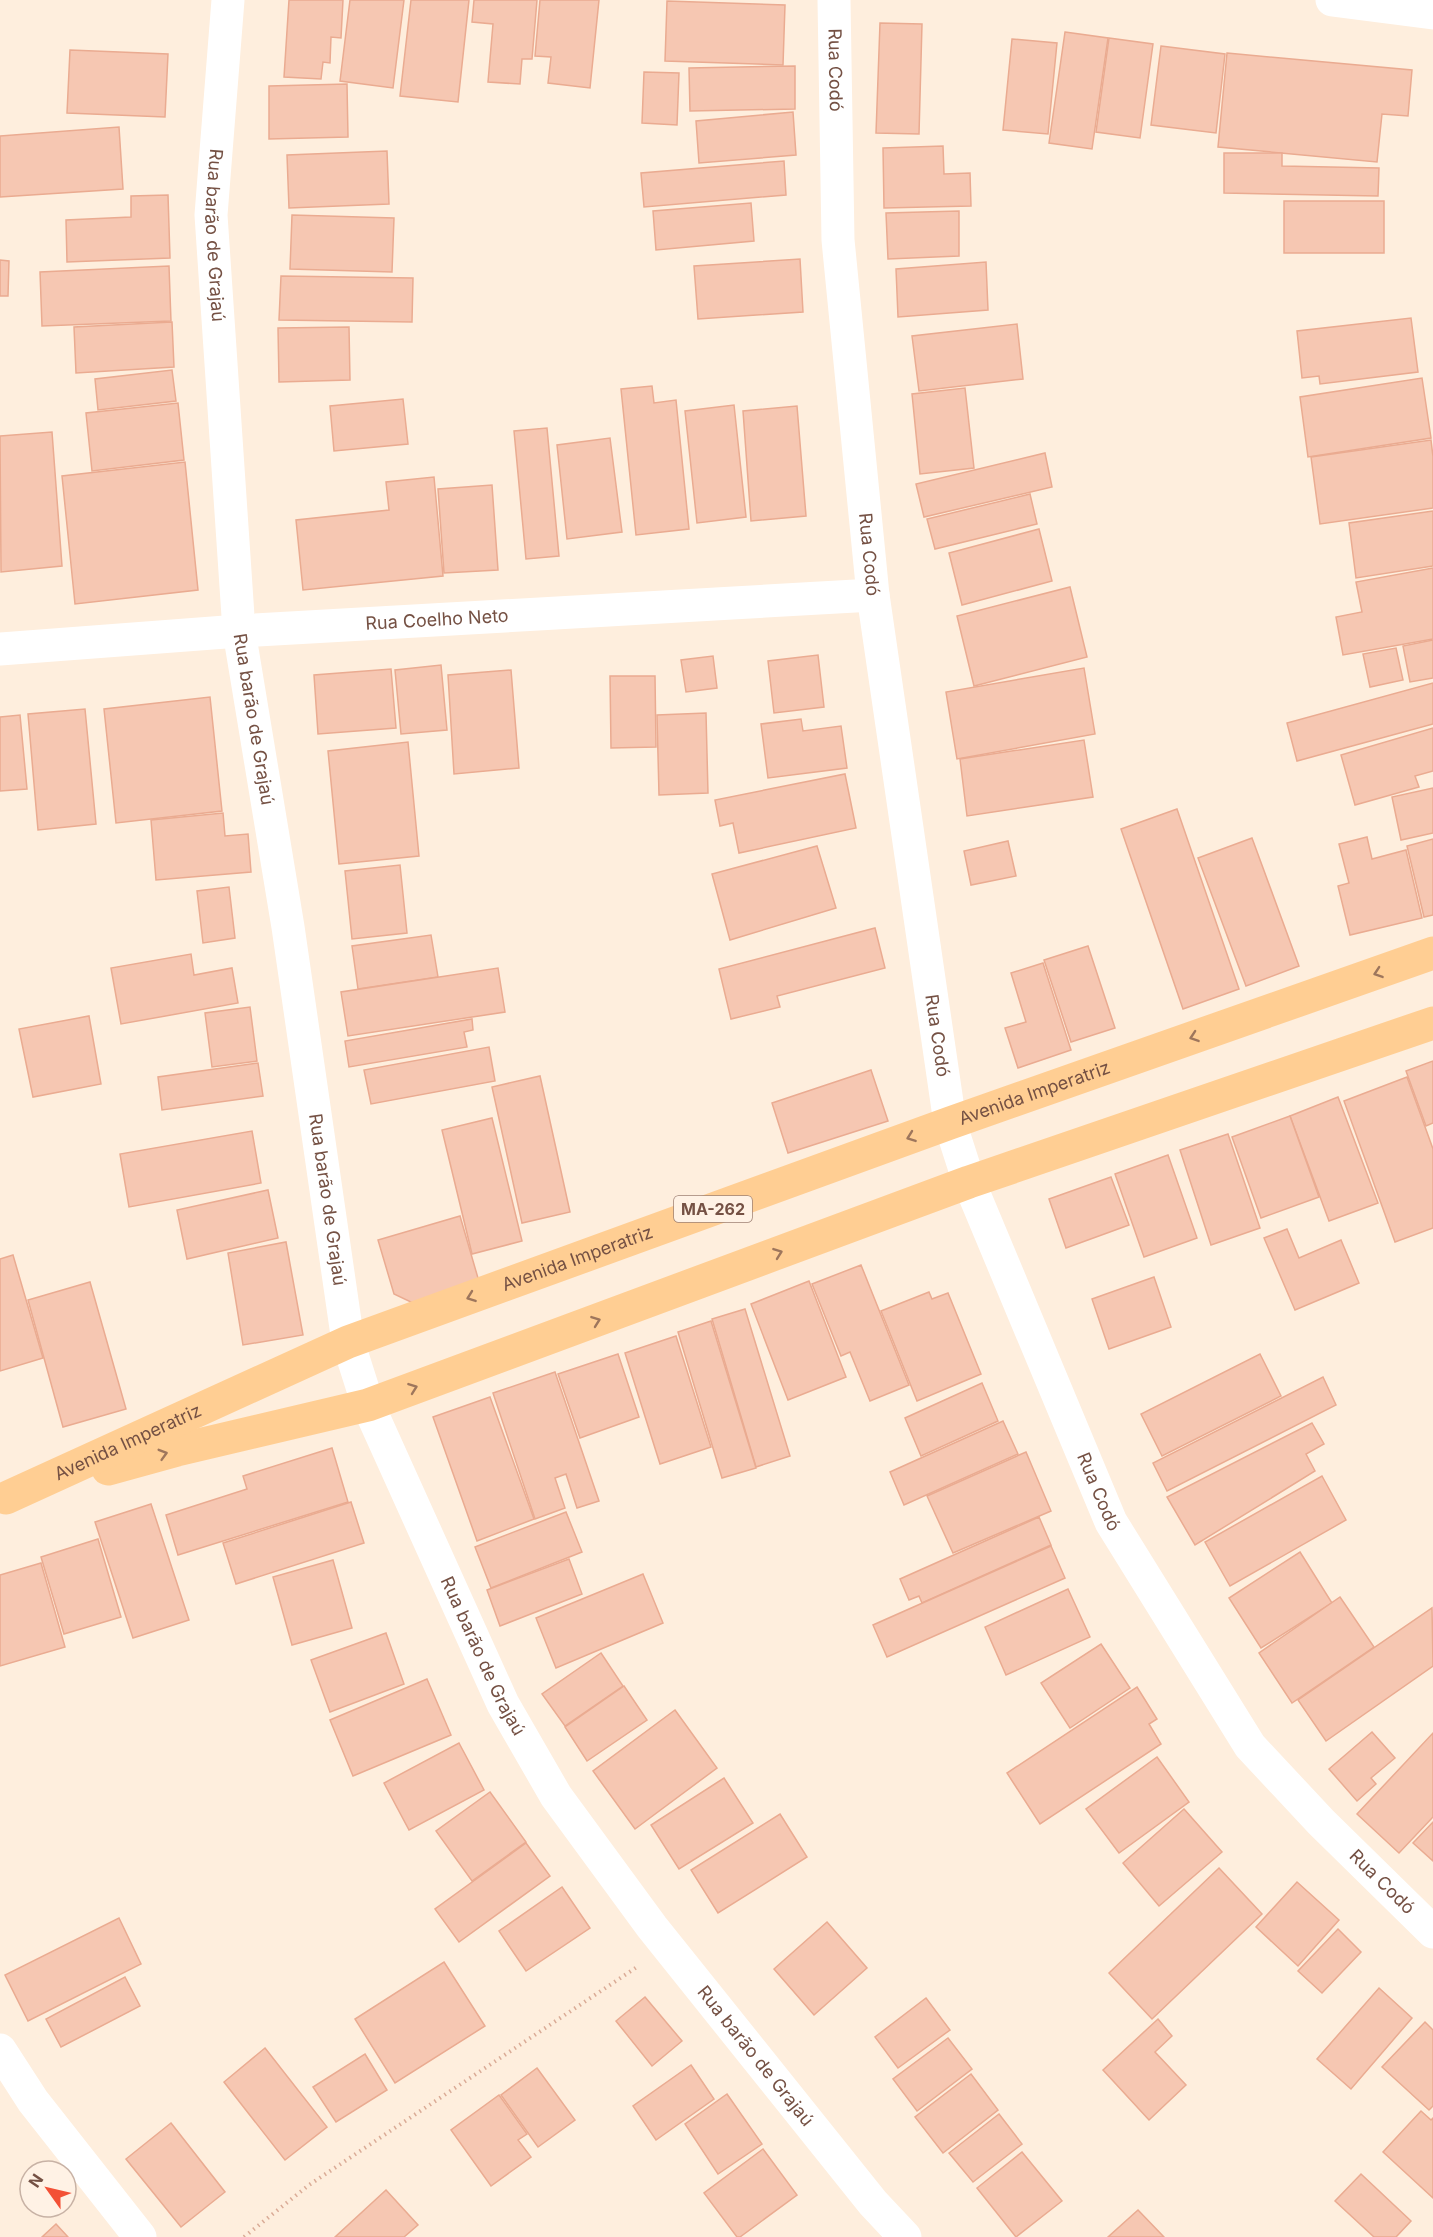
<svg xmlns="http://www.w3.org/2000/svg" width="1433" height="2237" font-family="Inter,sans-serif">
	<rect width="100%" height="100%" fill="#feeedd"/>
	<g fill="#f6c7b2" stroke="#eaab91" stroke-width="1.5">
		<path d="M289,0h54l-2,38 -10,-1 -1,26 -7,-1 -2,17 -37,-2z"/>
		<path d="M350,0h54l-11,88 -53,-7z"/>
		<path d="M411,0h58l-11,102 -58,-6z"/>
		<path d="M474,0h63l-5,59h-10l-2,25 -32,-2 5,-58 -21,-2z"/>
		<path d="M540,0h59l-9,88 -42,-5 3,-26 -16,-1z"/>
		<path d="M667,1l118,4 -2,60 -118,-4z"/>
		<path d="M880,23l42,1 -3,110 -43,-1z"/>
		<path d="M1065,32l43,6 -16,111 -43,-6z"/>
		<path d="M1109,38l44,6 -13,94 -44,-6z"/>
		<path d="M1012,39l45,4 -9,91 -45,-4z"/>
		<path d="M1161,46l64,8 -9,79 -65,-8z"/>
		<path d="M70,50l98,4 -3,63 -98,-4z"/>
		<path d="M1227,53l185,17 -4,46 -26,-2 -5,48 -159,-15z"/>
		<path d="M795,66v43l-105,2 -1,-43z"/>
		<path d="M644,72l35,1 -2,52 -35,-2z"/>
		<path d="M347,84l1,53 -79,2v-53z"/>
		<path d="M793,112l3,43 -97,8 -3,-42z"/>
		<path d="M119,127l4,62 -123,8v-61z"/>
		<path d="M943,146l1,28 26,-1 1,33 -87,2 -1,-60z"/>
		<path d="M387,151l2,53 -100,4 -2,-53z"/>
		<path d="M1224,153h58v13l97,2 -1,28 -154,-3z"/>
		<path d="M784,161l2,34 -142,12 -3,-34z"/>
		<path d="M168,195l2,63 -103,4 -1,-42 65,-3v-21z"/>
		<rect x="1284" y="201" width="100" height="52"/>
		<path d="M751,203l3,38 -98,9 -3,-39z"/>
		<path d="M959,211v45l-71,3 -2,-46z"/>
		<path d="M292,215l102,3 -2,54 -102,-3z"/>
		<path d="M800,259l3,53 -105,7 -4,-53z"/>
		<path d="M0,260l9,1 -1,35h-8z"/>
		<path d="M986,262l2,48 -90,7 -2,-48z"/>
		<path d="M169,266l2,55 -129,5 -2,-54z"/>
		<path d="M281,276l132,2 -1,44 -133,-2z"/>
		<path d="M1411,318l7,54 -98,12 -1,-8 -17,2 -5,-47z"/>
		<path d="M172,322l2,45 -98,6 -2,-46z"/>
		<path d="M1017,324l6,55 -104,12 -7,-55z"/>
		<path d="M349,327l1,53 -71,2 -1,-54z"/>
		<path d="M172,370l4,31 -78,9 -3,-31z"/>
		<path d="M1422,378l9,60 -123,19 -8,-60z"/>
		<path d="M652,386l2,17 22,-3 13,129 -53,6 -15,-146z"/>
		<path d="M965,388l9,80 -54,6 -8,-80z"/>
		<path d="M403,399l5,45 -74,7 -4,-45z"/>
		<path d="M178,403l6,57 -92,11 -6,-58z"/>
		<path d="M734,405l12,112 -49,6 -12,-112z"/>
		<path d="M797,406l9,110 -55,5 -8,-110z"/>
		<path d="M547,428l12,128 -33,3 -12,-128z"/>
		<path d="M52,432l10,134 -61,6 -1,-136z"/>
		<path d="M610,438l12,94 -55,7 -10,-94z"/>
		<path d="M1431,440l2,17v51l-113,16 -9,-67z"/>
		<path d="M1045,453l7,34 -128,30 -8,-33z"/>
		<path d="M185,462l13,128 -123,14 -13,-128z"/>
		<path d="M434,477l9,99 -140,14 -7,-70 93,-10 -3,-28z"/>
		<path d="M492,485l6,85 -54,3 -6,-84z"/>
		<path d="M1030,494l7,30 -102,25 -8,-30z"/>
		<path d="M1433,511v55l-77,12 -7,-55z"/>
		<path d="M1039,529l13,52 -90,24 -13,-52z"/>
		<path d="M1433,568v71l-90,16 -7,-38 26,-5 -6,-30z"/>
		<path d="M1070,587l17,70 -113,29 -17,-70z"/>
		<path d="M1433,640v38l-23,4 -7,-36z"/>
		<path d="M1396,648l7,32 -33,7 -7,-33z"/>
		<path d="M818,655l6,52 -50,6 -6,-52z"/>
		<path d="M713,656l4,32 -31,4 -5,-32z"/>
		<path d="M441,665l6,65 -46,4 -6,-64z"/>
		<path d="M1084,668l11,66 -138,25 -11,-67z"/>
		<path d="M391,669l5,59 -78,6 -4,-59z"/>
		<path d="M511,670l8,98 -65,6 -6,-99z"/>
		<path d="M610,676h45l1,71 -45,1z"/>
		<path d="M1433,683v41l-136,37 -10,-38z"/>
		<path d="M210,697l12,114 -106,12 -12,-114z"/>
		<path d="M85,709l11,115 -58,6 -10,-116z"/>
		<path d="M706,713l2,80 -49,2 -2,-80z"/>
		<path d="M20,715l7,74 -27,2v-74z"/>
		<path d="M801,719l2,12 38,-5 6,42 -79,10 -7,-54z"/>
		<path d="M1433,728v43l-18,5 4,11 -64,18 -14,-50z"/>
		<path d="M1084,740l9,57 -126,19 -7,-57z"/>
		<path d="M408,742l11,114 -80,8 -11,-113z"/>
		<path d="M845,774l11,54 -117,25 -6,-30 -13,3 -5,-26z"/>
		<path d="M1433,788v45l-32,7 -9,-43z"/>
		<path d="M1177,809l62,180 -56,20 -62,-180z"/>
		<path d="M223,813l2,23 23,-2 3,38 -95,8 -5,-60z"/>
		<path d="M1367,837l5,22 34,-9 16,68 -72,17 -12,-49 11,-3 -10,-39z"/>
		<path d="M1252,838l47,128 -53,20 -48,-128z"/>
		<path d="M1433,839v76l-9,2 -17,-71z"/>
		<path d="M1008,841l8,35 -45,9 -7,-34z"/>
		<path d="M817,846l19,62 -106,32 -18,-66z"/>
		<path d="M400,865l7,68 -55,6 -7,-68z"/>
		<path d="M229,887l6,51 -32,5 -6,-52z"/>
		<path d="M875,928l10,40 -108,28 3,11 -49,12 -12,-50z"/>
		<path d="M431,935l7,42 -80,12 -6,-43z"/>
		<path d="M1088,946l27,82 -44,14 -27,-82z"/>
		<path d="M191,954l3,21 38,-7 6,35 -117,21 -10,-56z"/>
		<path d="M1043,963l28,87 -53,18 -13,-40 21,-6 -15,-49z"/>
		<path d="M498,968l7,44 -157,24 -7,-44z"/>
		<path d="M250,1007l7,54 -45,6 -7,-54z"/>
		<path d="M89,1016l12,68 -68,13 -14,-68z"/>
		<path d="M472,1019l1,11 -9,2 3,15 -118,20 -4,-26z"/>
		<path d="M489,1047l6,34 -124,23 -7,-34z"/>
		<path d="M1433,1061v62l-7,3 -20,-55z"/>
		<path d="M258,1063l5,33 -101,14 -4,-33z"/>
		<path d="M871,1070l17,51 -100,32 -16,-50z"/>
		<path d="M540,1076l30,136 -48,11 -30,-136z"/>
		<path d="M1407,1077l26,72v79l-38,14 -51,-141z"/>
		<path d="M1338,1097l40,106 -49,18 -39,-105z"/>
		<path d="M1290,1116l29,81 -58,21 -29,-81z"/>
		<path d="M492,1118l30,123 -50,13 -30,-124z"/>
		<path d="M252,1131l9,52 -132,24 -9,-53z"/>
		<path d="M1228,1134l32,94 -49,17 -31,-95z"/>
		<path d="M1168,1155l29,83 -53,19 -29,-83z"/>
		<path d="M1111,1177l18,48 -63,23 -17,-49z"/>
		<path d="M268,1190l10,48 -91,21 -10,-49z"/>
		<path d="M460,1216l20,69 -65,19 -21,-10 -16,-54z"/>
		<path d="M1287,1229l12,29 42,-18 18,43 -64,27 -31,-72z"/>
		<path d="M286,1242l17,93 -60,10 -15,-92z"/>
		<path d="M13,1255l30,103 -43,13v-112z"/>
		<path d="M861,1265l48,120 -39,16 -20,-49 -9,4 -29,-72z"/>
		<path d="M1154,1277l17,50 -62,22 -17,-50z"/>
		<path d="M809,1281l37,96 -58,23 -37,-96z"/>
		<path d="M90,1282l36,127 -63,18 -35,-127z"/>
		<path d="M929,1292l3,7 16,-6 33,81 -64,27 -36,-90z"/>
		<path d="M745,1309l45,147 -34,11 -44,-148z"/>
		<path d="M711,1321l45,147 -34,10 -44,-146z"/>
		<path d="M676,1336l35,111 -51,17 -35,-111z"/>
		<path d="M618,1354l21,63 -59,21 -22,-64z"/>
		<path d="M1260,1354l21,42 -119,60 -21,-42z"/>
		<path d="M555,1372l44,129 -22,7 -11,-34 -11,4 10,30 -30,11 -42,-126z"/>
		<path d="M1323,1377l13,28 -169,86 -14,-28z"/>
		<path d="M982,1383l16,38 -77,35 -16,-38z"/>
		<path d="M490,1397l44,122 -57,22 -44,-124z"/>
		<path d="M1003,1421l15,33 -114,51 -14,-33z"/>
		<path d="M1312,1423l12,21 -18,10 9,17 -120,74 -28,-48z"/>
		<path d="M332,1448l16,54 -170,53 -12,-40 81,-26 -4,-13z"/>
		<path d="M1026,1452l25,59 -98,42 -26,-57z"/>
		<path d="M1322,1476l24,44 -116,66 -25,-44z"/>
		<path d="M351,1502l13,41 -128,41 -13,-41z"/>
		<path d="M151,1504l38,116 -56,18 -38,-116z"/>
		<path d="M566,1512l16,40 -91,36 -16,-41z"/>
		<path d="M1039,1517l12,28 -129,58 -3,-7 -10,4 -9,-21z"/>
		<path d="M98,1539l23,78 -57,17 -23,-77z"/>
		<path d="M1051,1546l14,32 -178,79 -14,-32z"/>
		<path d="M1300,1552l32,51 -71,45 -32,-50z"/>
		<path d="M569,1559l13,35 -82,32 -13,-36z"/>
		<path d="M333,1560l19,68 -60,17 -19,-68z"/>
		<path d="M41,1563l24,84 -65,19v-91z"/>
		<path d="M643,1574l20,49 -107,45 -20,-50z"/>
		<path d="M1068,1589l22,48 -84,38 -21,-48z"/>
		<path d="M1340,1597l34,50 -82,56 -33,-50z"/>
		<path d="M1432,1608l1,58 -107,75 -28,-41z"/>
		<path d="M386,1633l18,51 -74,28 -19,-52z"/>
		<path d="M1101,1644l29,44 -60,40 -29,-45z"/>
		<path d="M601,1653l22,33 -58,40 -23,-32z"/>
		<path d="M427,1679l24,56 -98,41 -23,-56z"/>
		<path d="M624,1686l23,34 -60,41 -22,-34z"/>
		<path d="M1137,1687l20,32 -8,5 12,20 -121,80 -33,-51z"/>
		<path d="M675,1710l42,58 -82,61 -42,-58z"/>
		<path d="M1372,1732l23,26 -24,20 5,6 -19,17 -28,-32z"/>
		<path d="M1433,1733v84l-34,36 -42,-39z"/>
		<path d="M459,1743l25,47 -75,40 -25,-47z"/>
		<path d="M1157,1757l32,45 -70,51 -33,-44z"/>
		<path d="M724,1778l29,45 -74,46 -28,-44z"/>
		<path d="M490,1792l36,50 -54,39 -36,-50z"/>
		<path d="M1184,1809l38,43 -63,54 -36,-43z"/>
		<path d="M780,1814l27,43 -89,56 -27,-43z"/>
		<path d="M1433,1822v39l-20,-18z"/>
		<path d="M526,1843l24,33 -91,66 -24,-33z"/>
		<path d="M1219,1868l43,46 -110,105 -43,-46z"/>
		<path d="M1297,1882l42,38 -41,46 -42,-39z"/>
		<path d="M562,1887l28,41 -64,43 -27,-40z"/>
		<path d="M119,1918l22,46 -113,57 -23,-46z"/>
		<path d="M827,1922l40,46 -53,47 -40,-46z"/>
		<path d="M1338,1929l23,23 -39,41 -24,-22z"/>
		<path d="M444,1962l41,64 -90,57 -40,-64z"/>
		<path d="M125,1977l15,29 -79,41 -15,-28z"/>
		<path d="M1379,1988l33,30 -61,71 -34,-30z"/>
		<path d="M645,1997l37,44 -30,25 -36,-45z"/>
		<path d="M926,1998l24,32 -52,38 -23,-31z"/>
		<path d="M1158,2019l14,17 -17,16 31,33 -37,35 -46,-50z"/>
		<path d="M1425,2022l8,8v76l-4,4 -47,-43z"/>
		<path d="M948,2038l24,31 -55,42 -24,-32z"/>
		<path d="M265,2048l62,79 -42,33 -61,-78z"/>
		<path d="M365,2054l22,36 -51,32 -23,-35z"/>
		<path d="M691,2065l23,34 -58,41 -23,-34z"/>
		<path d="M537,2068l38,52 -37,27 -37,-52z"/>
		<path d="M971,2074l27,36 -55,43 -28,-36z"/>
		<path d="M727,2094l35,50 -44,30 -33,-50z"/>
		<path d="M499,2095l28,39 -9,6 13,17 -40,29 -40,-56z"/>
		<path d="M1421,2111l10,9 2,-2v80l-50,-46z"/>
		<path d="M999,2114l23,30 -49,38 -24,-29z"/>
		<path d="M171,2123l54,69 -44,35 -55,-68z"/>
		<path d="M763,2149l34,46 -57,42h-3l-33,-44z"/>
		<path d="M1022,2152l40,49 -46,36 -39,-49z"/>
		<path d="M1361,2174l50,47 -15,16h-22l-39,-36z"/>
		<path d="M386,2190l32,35 -14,12h-69z"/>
		<path d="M1138,2210l26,27h-56z"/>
		<path d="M56,2224l12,13h-26z"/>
	</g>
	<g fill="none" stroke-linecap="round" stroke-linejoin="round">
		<path stroke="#daab96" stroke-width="4" stroke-dasharray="1.5 4.5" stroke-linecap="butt" d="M244,2237l65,-52 328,-218"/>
		<g stroke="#fff" stroke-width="33">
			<path id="s1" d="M228,0l-17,215 28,416 49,296 60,415 20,63 135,299 53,92 96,131 221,276 32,34"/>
			<path id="s2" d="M834,0l4,240 35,355 77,528 19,59 142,340 139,224 71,76 112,110"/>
			<path d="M1332,0l101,13"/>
			<path id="s3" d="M0,649l239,-18 634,-36"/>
			<path d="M0,2050l33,51 107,136"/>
		</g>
		<g stroke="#ffce93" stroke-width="33">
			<path d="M108,1469l69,-19 191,-45 601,-223 464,-159"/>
			<path id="s4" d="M6,1498l342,-156 602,-219 483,-170"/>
		</g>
	</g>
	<defs><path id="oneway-chevron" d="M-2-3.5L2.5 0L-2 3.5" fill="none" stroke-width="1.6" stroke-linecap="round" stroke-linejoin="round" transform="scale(1.5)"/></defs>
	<g stroke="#9e765c">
		<use href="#oneway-chevron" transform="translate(1378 973) rotate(161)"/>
		<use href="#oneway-chevron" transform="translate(1194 1037) rotate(161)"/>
		<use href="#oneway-chevron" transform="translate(911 1137) rotate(160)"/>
		<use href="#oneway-chevron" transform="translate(778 1253) rotate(-20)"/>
		<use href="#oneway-chevron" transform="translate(471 1297) rotate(160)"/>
		<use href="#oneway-chevron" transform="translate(596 1321) rotate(-20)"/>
		<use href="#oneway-chevron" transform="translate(413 1388) rotate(-20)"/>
		<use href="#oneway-chevron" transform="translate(163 1454) rotate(-16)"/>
	</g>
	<g text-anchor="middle" stroke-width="4.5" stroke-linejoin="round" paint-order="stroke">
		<rect fill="#fff2e5" stroke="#9e8174" stroke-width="1.5" x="674" y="1196" width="78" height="26" rx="4.5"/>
		<g font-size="16" font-weight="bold" fill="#755144">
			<text x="713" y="1215">MA-262</text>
		</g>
		<g font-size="18" fill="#755144" stroke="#fff2e5">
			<text dy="6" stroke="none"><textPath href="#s2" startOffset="70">Rua Codó</textPath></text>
			<text dy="6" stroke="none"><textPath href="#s1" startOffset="236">Rua barão de Grajaú</textPath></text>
			<text dy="6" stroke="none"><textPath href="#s2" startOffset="556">Rua Codó</textPath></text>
			<text dy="6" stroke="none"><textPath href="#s3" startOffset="438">Rua Coelho Neto</textPath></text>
			<text dy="6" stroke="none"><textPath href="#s1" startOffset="722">Rua barão de Grajaú</textPath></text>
			<text dy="6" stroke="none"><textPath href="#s2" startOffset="1042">Rua Codó</textPath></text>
			<text dy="6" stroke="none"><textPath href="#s4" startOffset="1106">Avenida Imperatriz</textPath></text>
			<text dy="6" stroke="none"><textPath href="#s1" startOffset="1208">Rua barão de Grajaú</textPath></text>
			<text dy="6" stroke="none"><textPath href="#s4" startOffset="620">Avenida Imperatriz</textPath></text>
			<text dy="6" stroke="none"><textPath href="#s4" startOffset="134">Avenida Imperatriz</textPath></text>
			<text dy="6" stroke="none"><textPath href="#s2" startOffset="1528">Rua Codó</textPath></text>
			<text dy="6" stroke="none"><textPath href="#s1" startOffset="1694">Rua barão de Grajaú</textPath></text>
			<text dy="6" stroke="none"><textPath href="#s2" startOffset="2014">Rua Codó</textPath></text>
			<text dy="6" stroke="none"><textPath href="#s1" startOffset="2180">Rua barão de Grajaú</textPath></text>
		</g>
	</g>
	<g transform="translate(48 2189) rotate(304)"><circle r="28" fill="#fff2e5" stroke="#c8b2a5" stroke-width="1.5"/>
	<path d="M0-4.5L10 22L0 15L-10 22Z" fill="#f35136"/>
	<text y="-9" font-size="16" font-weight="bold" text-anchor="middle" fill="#755144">N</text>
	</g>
</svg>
